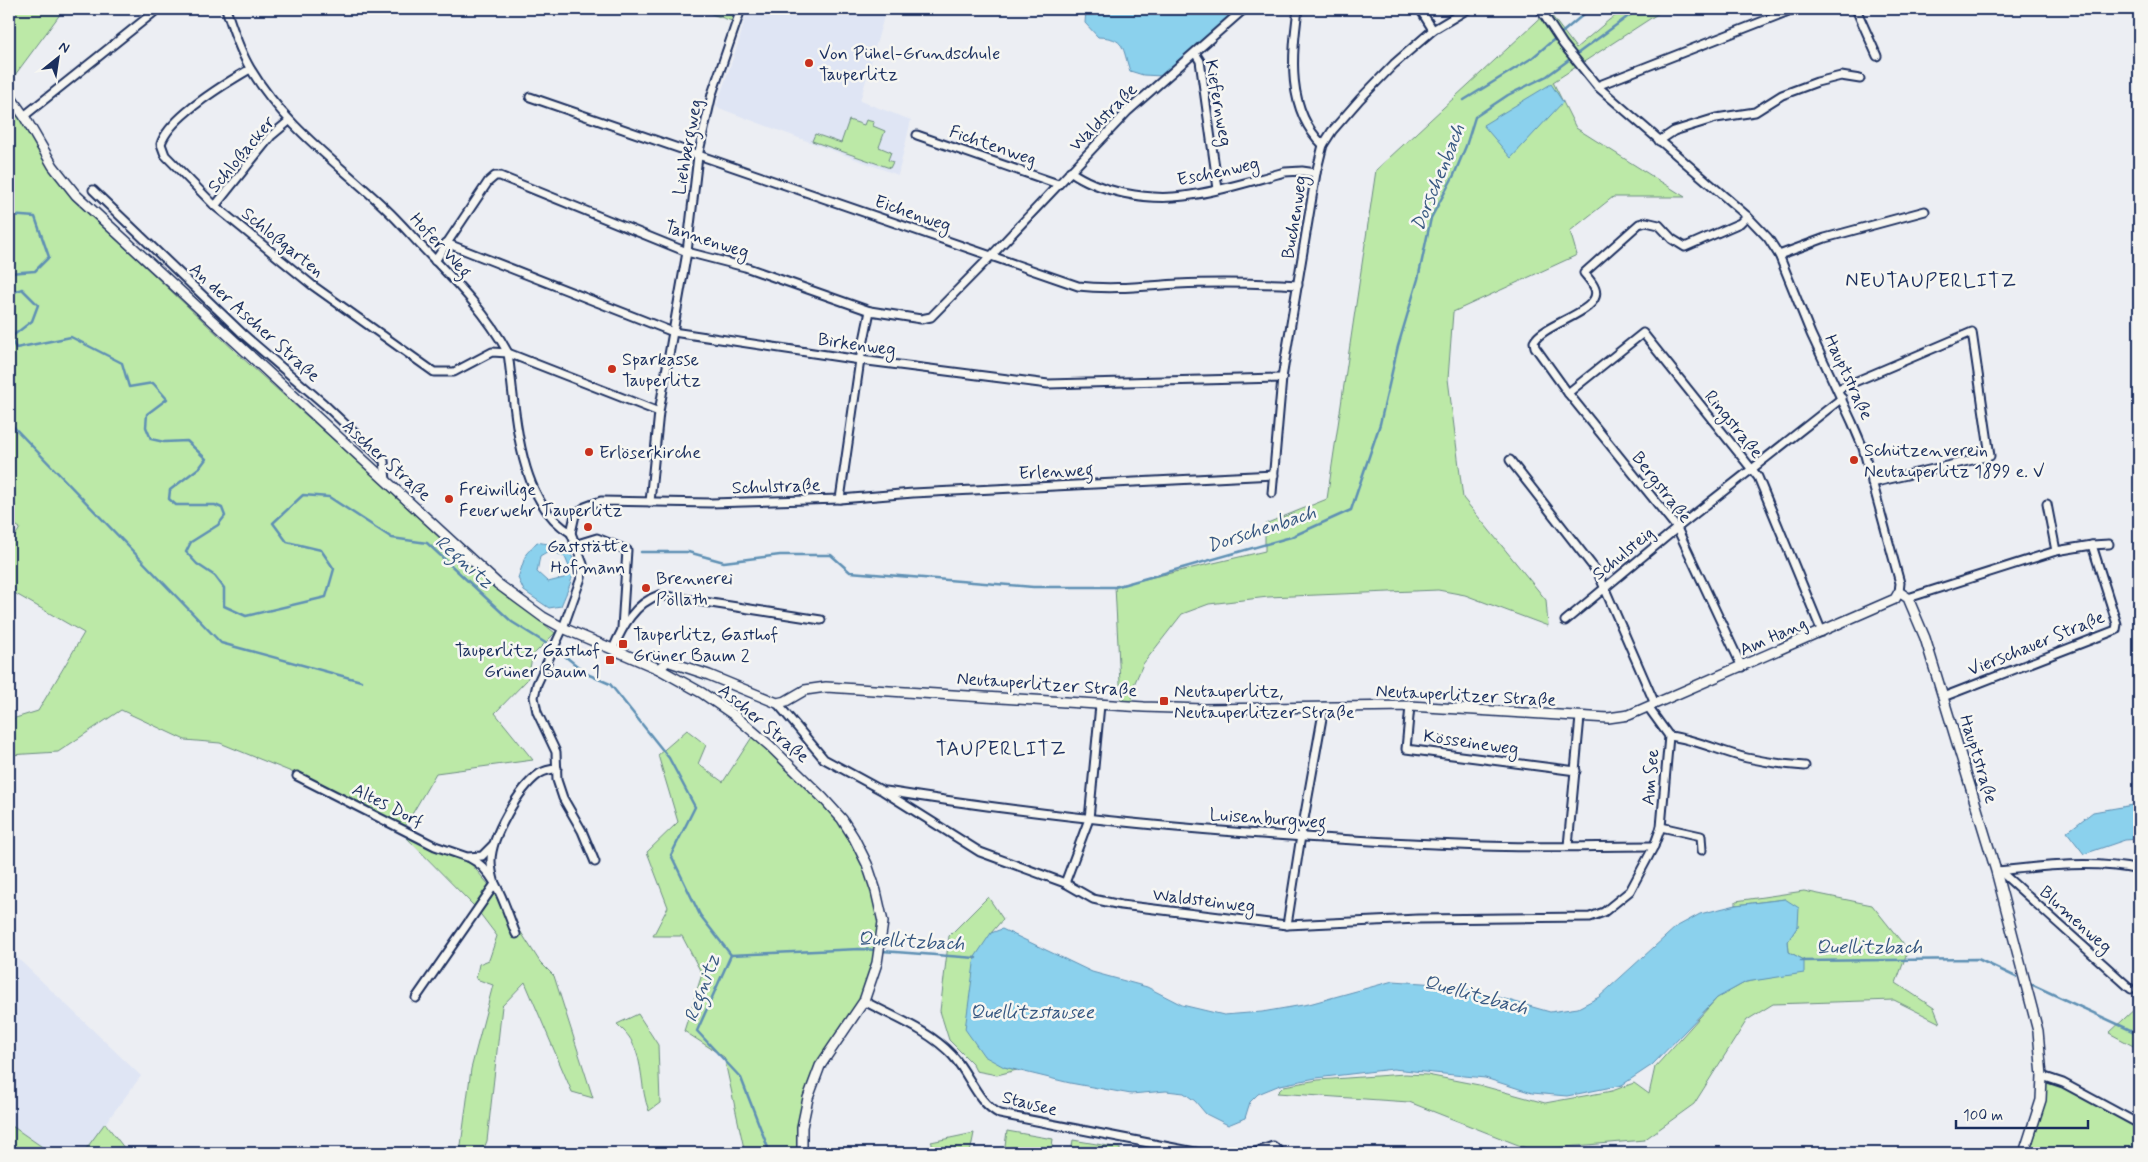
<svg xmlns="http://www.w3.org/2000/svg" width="2148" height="1162" font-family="Mynerve,sans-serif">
	<rect width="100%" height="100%" fill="#eceef3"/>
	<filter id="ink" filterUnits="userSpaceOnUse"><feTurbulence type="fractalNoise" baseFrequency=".02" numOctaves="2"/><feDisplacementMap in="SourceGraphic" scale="10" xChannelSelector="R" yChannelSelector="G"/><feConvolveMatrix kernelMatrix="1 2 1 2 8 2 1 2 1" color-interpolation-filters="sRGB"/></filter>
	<g filter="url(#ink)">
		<g fill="#dfe5f4">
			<path d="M747,9h122l16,4 -25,88 51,19 -13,55 -182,-68 24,-69z"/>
			<path d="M9,950l132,126 -58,77h-32l-42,-29z"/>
		</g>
		<g fill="#bce9a7" stroke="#6c8c82">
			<path d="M9,9h48l4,4 -52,70z"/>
			<path d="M697,9h38l-3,12z"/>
			<path d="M1626,9h39l-112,73 23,46 109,69h-72l-43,34 7,24 -124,57 -5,67 15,119 83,102 2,26 -83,-31 -27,-5 -170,7 -59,7 -27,10 -39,50 -10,23 -1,17 -11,-1 -6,-117 150,-35v-27l62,-25 49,-329 172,-159 28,37 33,-28z"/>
			<path d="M9,88l33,69 33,44 175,164 244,219 61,49 -22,22 -6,25 -32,33 38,47 -97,13 -32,55 67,36 25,29 44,69 14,14 39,122 -21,-6 -47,-110 -23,24 -15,135 -5,12h-22l11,-84 22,-84 -17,-6 3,-15 10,-4 8,-24 -22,-29 -73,-74 2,-5 -110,-55 -74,-30 -35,-3 -64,-30 -63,42 -49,3v-35l29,-9 46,-78 -75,-43v-44l11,-18 -11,-7z"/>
			<path d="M849,120l15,5 2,-5 8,2 -1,4 12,5 -6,16 12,5 -3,8 5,2 -3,6 -78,-27 3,-7 26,9z"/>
			<path d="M687,730l19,15 -8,19 25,18 31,-48 91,84 33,72 2,74 -57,103 -13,31 -6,30 1,25 15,-7 4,7h-79l-21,-96 -40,-26 18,-57 -20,-38h-29l15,-29 -21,-55 31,-30 -20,-67z"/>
			<path d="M1804,891l68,14 36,45 -12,33 38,25 6,15 -46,-23 -121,4 -26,16 -53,84 -50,36 -113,10 -122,-48 -132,-9 7,-7 34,-6 87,-6 22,1 52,10 66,18 67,-12 22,-8 15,11 6,-27 62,-69 29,-16 27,-5 31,-17 -15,-8 -1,-11 10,-15 -13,-27 -49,6v-4z"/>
			<path d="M988,897l15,22 -12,14 13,134 13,3 -20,5 -21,-4 -4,-8 -23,-23 -9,-29 9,-75z"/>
			<path d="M2139,1005v44l-30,-16z"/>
			<path d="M638,1014l20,31 2,58 -11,8c-9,-22 -5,-48 -17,-69 -3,-7 -10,-13 -15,-18z"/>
			<path d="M2047,1079l92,50v24h-110l7,-20z"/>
			<path d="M105,1123l23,30h-45z"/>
			<path d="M9,1124l42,29h-42z"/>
			<path d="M1007,1131l46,8 -2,14h-47z"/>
			<path d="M974,1133l-4,20h-32l-7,-11z"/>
			<path d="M1073,1140l47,8v5h-49z"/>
		</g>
		<g fill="#8bd1ed" stroke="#5e90b4" fill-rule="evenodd">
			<path d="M1086,9h146l1,4 -71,63 -19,-1 -13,-4c-8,-23 -4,-33 -32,-34l-13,-14z"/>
			<path d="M1551,84l12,18 -52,56 -28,-33z"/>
			<path d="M537,542c8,2 20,2 27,6 21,12 3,42 -3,58l-12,2 -25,-17 -6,-13 8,-24zM550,550l15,7 5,12 -6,9 -16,4 -11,-10 3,-16z"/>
			<path d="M2139,804v35l-14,1 -41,14 -17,-22 26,-20z"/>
			<path d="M1785,899l14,9 -1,18 -10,15 1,11 15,8v13l-58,9 -29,16 -65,67 -30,20 -55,11 -35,-3 -47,-15 -92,-9 -77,9 -36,7 -22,9 -8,8 -5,16 -17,7 -22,-11 -11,-13 -11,-8 -18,-2 -35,3 -61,-11 -66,-16 -20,-11 -19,-27 10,-72 16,-24 11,-4 90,43 55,15 35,18 42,10 38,-3 47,-8 84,-23 44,3 43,8 70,20 28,-4 21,-11 77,-70 24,-13 36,-9z"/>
		</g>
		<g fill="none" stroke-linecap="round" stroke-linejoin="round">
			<g stroke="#5e90b4" stroke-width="2.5">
				<path d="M1464,100l68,-42 58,-49"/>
				<path d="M9,215l26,2 14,40 -14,14 -26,2"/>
				<path d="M9,294l13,-5 16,16 -6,16 -22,17 6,10 55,-11 51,26 7,24 24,-4 14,16 -20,15 -1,13 5,12 13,3 23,-1 19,18 -6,8 -30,23 -1,9 7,6h39l7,3 3,8 -7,9 -27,17 -5,10 11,12 18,12 9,12v18l22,10 80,-19 8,-28 -13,-19 -34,-8 -14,-19 30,-28 26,2 63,41 35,5 85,79 48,30 27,22 23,10 59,74 26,49 -24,48 29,60 31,40 -34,76 44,47 29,75"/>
				<path d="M9,422l212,221 140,38"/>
				<path d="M641,552h47l36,10 56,-7h51l19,17 183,15h82l176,-50 60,-27 29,-86 18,-78 20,-67 13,-61 23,-43 12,-29 9,-29 33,-22 39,-19 91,-67"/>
				<path d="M882,951l94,7"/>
				<path d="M731,955l128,-6 18,1"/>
				<path d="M1801,961l177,-2 38,18"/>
				<path d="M2033,985l106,49"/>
			</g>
			<g stroke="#1b2f5e" stroke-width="11">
				<g id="minor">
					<path d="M226,9c7,20 13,41 24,59 35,59 88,95 136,141 15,14 28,30 42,44 30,31 60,62 80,100 8,56 8,148 63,180"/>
					<path d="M1298,9c-6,47 -12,100 25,136"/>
					<path d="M1420,9l13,21"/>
					<path d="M1540,9l23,35 34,42 150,130 21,22 11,17 32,79 41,88 11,26 37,135 -1,9"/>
					<path d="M1856,9l21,47"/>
					<path d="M1195,53l5,8 18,128"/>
					<path d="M250,69c-24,14 -81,48 -89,75l4,11 50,51 97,79 122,87h20l38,-20 16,1 151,59"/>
					<path d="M1597,86l197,-77"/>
					<path d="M530,97l548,189c34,4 66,0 100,-2 40,-2 80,-1 120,1"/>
					<path d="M24,116l134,-107"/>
					<path d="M917,135l141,49"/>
					<path d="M1659,141l15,-10 42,-13 39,-6 27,-17 35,-13 24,-6 19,3"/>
					<path d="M1070,171c29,21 78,30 114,25 34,-4 67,-15 101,-24l17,-1 14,2"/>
					<path d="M93,190l151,145 80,69 60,57 2,19"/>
					<path d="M215,206l56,-70 18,-15"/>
					<path d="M446,243l227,89 187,28 188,24 234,-6"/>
					<path d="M1779,255l46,-17 100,-27"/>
					<path d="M435,261l53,-79 7,-6h5l187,76 58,15 125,44 51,8 10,-2 61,-62 136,-144 116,-102"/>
					<path d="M1838,389l134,-57 18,124 -118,27"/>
					<path d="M1568,393l75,-60 115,144 64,155"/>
					<path d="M1510,460l88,113 57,131"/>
					<path d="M1272,493l10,-115 34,-205 7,-28 9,-14 28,-32 34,-35 39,-34 35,-21"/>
					<path d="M840,499l20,-139 10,-49"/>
					<path d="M650,502l9,-90 28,-160 11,-96 14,-62 29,-85"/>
					<path d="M2047,504l9,47"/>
					<path d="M574,545l23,-7 30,12 -5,78"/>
					<path d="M2092,545l17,-1"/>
					<path d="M1908,598l148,-47 36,-6 25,79 -1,6 -173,67"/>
					<path d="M1565,621l112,-93 165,-130"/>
					<path d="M613,649c9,-22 22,-46 46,-54l162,25"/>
					<path d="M1742,667l-65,-139 -109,-135 -33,-46 -1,-5c9,-19 69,-30 61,-53 -2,-6 -7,-11 -11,-16l55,-49 7,-2 13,3 13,14 13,8 55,-24 7,-7"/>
					<path d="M777,703l47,56 59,32 97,61 85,31 28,16 28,6 166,20 131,-6 172,-2 14,-5 26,-21 24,-45 7,-19 8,-91 -21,-29"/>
					<path d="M1410,706l-4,43 170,22"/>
					<path d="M1669,736c27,3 52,16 78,22 19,4 38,7 58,8"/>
					<path d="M297,776l138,70 32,11 15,-1 11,-11"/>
					<path d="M886,791c197,32 398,48 597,55 57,2 114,0 171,0"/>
					<path d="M1661,827l40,9 1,14"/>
					<path d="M1568,846l12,-129"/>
					<path d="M470,858c27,13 35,50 46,76"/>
					<path d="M595,862l-13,-31 -19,-33 -6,-18 -1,-28 -19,-40 -3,-15 3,-13 26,-56 18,-50 2,-14 -12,-31 4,-18 10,-8 16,-6 110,2 129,-4 73,-6 361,-18"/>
					<path d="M1999,871c45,-5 95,-11 140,-1"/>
					<path d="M2000,871l131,118"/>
					<path d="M1065,883l24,-64 11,-114"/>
					<path d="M1287,925l14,-89 23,-129"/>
					<path d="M416,998l79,-114c-2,-7 -4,-15 -4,-23 0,-24 28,-73 48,-87 5,-4 12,-4 18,-6"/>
					<path d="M864,1001c29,16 65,29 88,54 18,19 24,47 48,59l200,39"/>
					<path d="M2042,1076l21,7 76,41"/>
					<path d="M1253,1153l20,-7 8,7"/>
				</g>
			</g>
			<g stroke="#1b2f5e" stroke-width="12">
				<g id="tertiary">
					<path d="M9,95l15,21 29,50 23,29 422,389 45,33 20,11 96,41 43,24 32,22 36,31 53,52 19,21 12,19 13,26 9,27 7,31 -6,41 -13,38 -44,65 -12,32 -6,29v26"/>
					<path d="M659,669l8,-8 42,14 68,28 9,-2 19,-11 21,-3 318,20 59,2 207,-3 198,12 21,-3 266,-116 4,-7 9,6 17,40 71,233 42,160 4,45 -1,24 -17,53"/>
				</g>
			</g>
			<use href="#minor" stroke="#f6f6f2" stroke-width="7"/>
			<use href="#tertiary" stroke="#f6f6f2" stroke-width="9"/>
		</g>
	</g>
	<g fill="#c8321e" stroke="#f6f6f2" stroke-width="2">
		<circle cx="809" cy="63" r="5"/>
		<circle cx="612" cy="369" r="5"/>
		<circle cx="589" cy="452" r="5"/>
		<circle cx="1854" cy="460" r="5"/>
		<circle cx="449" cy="499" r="5"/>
		<circle cx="588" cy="527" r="5"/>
		<circle cx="646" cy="588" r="5"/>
		<rect x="618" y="639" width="10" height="10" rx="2.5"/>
		<rect x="605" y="655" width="10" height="10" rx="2.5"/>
		<rect x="1159" y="696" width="10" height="10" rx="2.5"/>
	</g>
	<g text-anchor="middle" stroke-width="5" stroke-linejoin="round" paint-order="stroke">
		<g font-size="18" fill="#1b2f5e" stroke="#f6f6f2" text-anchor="start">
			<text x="819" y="59">Von Pühel-Grundschule<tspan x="819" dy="21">Tauperlitz</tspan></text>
			<text x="622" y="365">Sparkasse<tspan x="622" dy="21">Tauperlitz</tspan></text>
			<text x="1864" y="456">Schützenverein<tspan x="1864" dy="21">Neutauperlitz 1899 e. V</tspan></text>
			<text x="599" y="458">Erlöserkirche</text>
			<text x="459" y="495">Freiwillige<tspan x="459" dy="21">Feuerwehr Tauperlitz</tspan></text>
			<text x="588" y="552" text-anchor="middle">Gaststätte<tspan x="588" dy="21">Hofmann</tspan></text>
			<text x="656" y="584">Brennerei<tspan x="656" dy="21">Pöllath</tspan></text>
			<text x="633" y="640">Tauperlitz, Gasthof<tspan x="633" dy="21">Grüner Baum 2</tspan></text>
			<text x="600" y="656" text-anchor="end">Tauperlitz, Gasthof<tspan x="600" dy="21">Grüner Baum 1</tspan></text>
			<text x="1174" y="697">Neutauperlitz,<tspan x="1174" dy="21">Neutauperlitzer Straße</tspan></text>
		</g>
		<g font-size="18" fill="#1b2f5e" stroke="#f6f6f2">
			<text transform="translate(1219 103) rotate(80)" y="6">Kiefernweg</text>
			<text transform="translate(1103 117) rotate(-45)" y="6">Waldstraße</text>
			<text transform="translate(993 145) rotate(19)" y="6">Fichtenweg</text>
			<text transform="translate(687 147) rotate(-80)" y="6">Liehbergweg</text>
			<text transform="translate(241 154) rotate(-50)" y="6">Schloßacker</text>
			<text transform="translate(1218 171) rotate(-12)" y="6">Eschenweg</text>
			<text transform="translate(913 213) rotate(19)" y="6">Eichenweg</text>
			<text transform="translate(1294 217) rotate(-81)" y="6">Buchenweg</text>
			<text transform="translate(707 239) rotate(18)" y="6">Tannenweg</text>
			<text transform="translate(283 242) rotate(39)" y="6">Schloßgarten</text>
			<text transform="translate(441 245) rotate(47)" y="6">Hofer Weg</text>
			<text transform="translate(255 322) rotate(42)" y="6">An der Ascher Straße</text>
			<text transform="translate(857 344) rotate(8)" y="6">Birkenweg</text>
			<text transform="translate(1849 377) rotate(65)" y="6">Hauptstraße</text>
			<text transform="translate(1734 424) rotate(51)" y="6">Ringstraße</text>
			<text transform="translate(387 460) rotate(42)" y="6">Ascher Straße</text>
			<text transform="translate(1056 471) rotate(-3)" y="6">Erlenweg</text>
			<text transform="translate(776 486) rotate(-2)" y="6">Schulstraße</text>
			<text transform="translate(1662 487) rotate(52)" y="6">Bergstraße</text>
			<text transform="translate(1623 553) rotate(-39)" y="6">Schulsteig</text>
			<text transform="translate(1773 636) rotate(-24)" y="6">Am Hang</text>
			<text transform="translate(2036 643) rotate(-22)" y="6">Vierschauer Straße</text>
			<text transform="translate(1047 684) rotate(4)" y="6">Neutauperlitzer Straße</text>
			<text transform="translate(1466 695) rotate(3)" y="6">Neutauperlitzer Straße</text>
			<text transform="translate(764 723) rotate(40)" y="6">Ascher Straße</text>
			<text transform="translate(1471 742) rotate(8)" y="6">Kösseineweg</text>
			<text transform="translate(1979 759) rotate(73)" y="6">Hauptstraße</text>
			<text transform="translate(1650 777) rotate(-85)" y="6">Am See</text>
			<text transform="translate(388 805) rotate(27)" y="6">Altes Dorf</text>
			<text transform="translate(1268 818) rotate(4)" y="6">Luisenburgweg</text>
			<text transform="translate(1204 900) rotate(7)" y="6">Waldsteinweg</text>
			<text transform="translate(2076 919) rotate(42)" y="6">Blumenweg</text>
			<text transform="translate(1030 1103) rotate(14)" y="6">Stausee</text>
		</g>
		<g font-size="19" font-style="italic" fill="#375882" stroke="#f6f6f2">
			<text transform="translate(1437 177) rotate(-68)" y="7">Dorschenbach</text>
			<text transform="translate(1261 528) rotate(-18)" y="7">Dorschenbach</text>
			<text transform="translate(465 561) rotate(41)" y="7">Regnitz</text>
			<text transform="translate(911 940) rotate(3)" y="7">Quellitzbach</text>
			<text x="1869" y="953">Quellitzbach</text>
			<text transform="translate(701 988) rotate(-70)" y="7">Regnitz</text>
			<text transform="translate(1476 994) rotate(15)" y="7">Quellitzbach</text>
			<text x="1032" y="1018">Quellitzstausee</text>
		</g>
		<g font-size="20" letter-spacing="1" fill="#1b2f5e" stroke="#f6f6f2">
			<text x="1931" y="287">NEUTAUPERLITZ</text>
			<text x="1001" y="755">TAUPERLITZ</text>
		</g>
	</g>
	<rect width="2148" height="1162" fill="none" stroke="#f6f6f2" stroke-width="30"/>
	<rect x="15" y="15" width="2118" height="1132" fill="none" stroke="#1b2f5e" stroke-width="2" filter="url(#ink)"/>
	<g transform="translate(58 58) rotate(30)" stroke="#f6f6f2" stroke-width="4" paint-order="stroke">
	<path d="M0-4L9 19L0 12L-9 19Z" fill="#1b2f5e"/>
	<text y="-8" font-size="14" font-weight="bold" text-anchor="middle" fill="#1b2f5e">N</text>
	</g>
	<path d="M1956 1120v8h132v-8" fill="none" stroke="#1b2f5e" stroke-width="2.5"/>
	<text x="1963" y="1120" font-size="15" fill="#1b2f5e" stroke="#f6f6f2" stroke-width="4" paint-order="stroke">100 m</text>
</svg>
